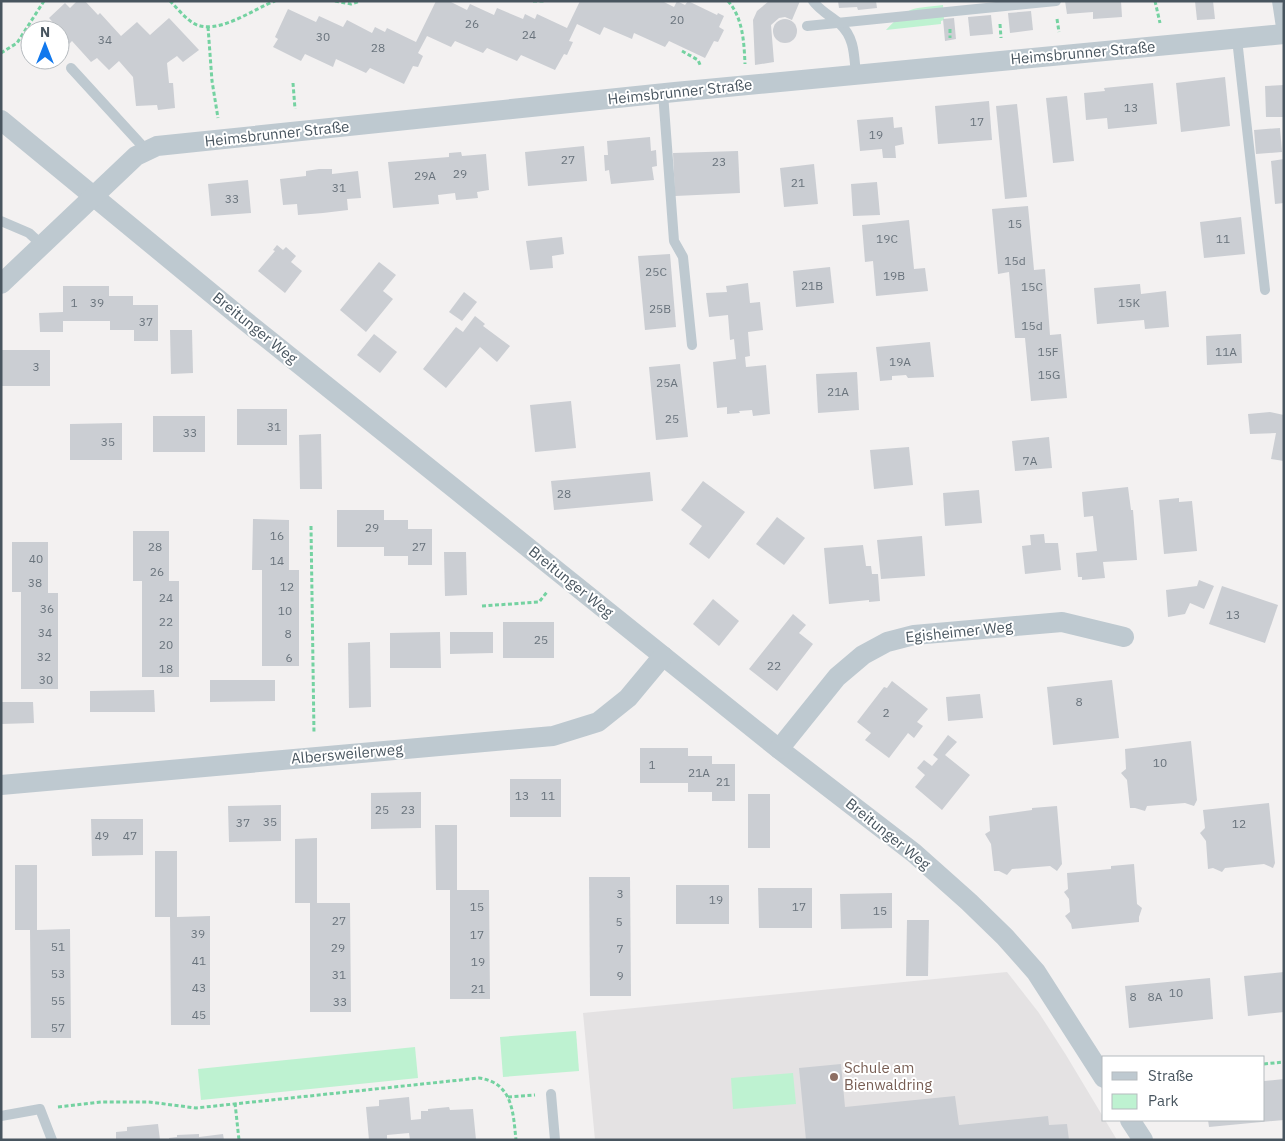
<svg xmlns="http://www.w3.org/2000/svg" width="1285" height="1141" font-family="'IBM Plex Sans',sans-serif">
	<rect width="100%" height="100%" fill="#f3f1f1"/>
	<path fill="#e4e2e3" d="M1007,972l32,41 27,42 51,85h-522l-12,-127z"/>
	<g fill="#bef2d1">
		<path d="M943,5l1,15 -3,1v3l-55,6c23,-24 24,-21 57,-25z"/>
		<path d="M576,1031l3,40 -76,6 -3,-40z"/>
		<path d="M415,1047l3,31 -217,22 -3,-31z"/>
		<path d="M793,1073l3,31 -63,5 -2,-31z"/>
	</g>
	<g fill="#cbced3">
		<path d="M77,1h8l13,14 2,-2 21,23 16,-14 13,13 19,-17 30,32 -16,12 -6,-6 -10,7 2,20h4l2,25 -17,2 -1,-5 -21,1 -3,-29 -14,-16 -10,9 -12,-12 -6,4 -19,-21 -3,3 -9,-10v-4l-11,-12 16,-15 5,5z"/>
		<path d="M436,1h13l18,9 3,-6 24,11 3,-7 26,11 2,-5 10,5 2,-5 30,14 13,-27h82l12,6 3,-6 8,4 3,-4 29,14 1,-2 6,3 -5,11 5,3 -6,12 -4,-1 -9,17 -36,-17 -4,6 -31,-14 -2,6 -28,-12 -4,8 -23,-11 -8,17 4,1 -6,13 -3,-1 -9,16 -34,-15 -4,6 -30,-13 -4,5 -28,-12 -4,6 -24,-11 -9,17 5,3 -5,11 -5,-1 -9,18 -34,-16 -4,5 -30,-14 -3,8 -28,-13 -4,7 -28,-14 5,-8 -3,-2 13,-28 28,13 3,-6 24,11 4,-7 25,13 3,-6 10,5 2,-4 29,14z"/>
		<path d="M769,1h31l-8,19 -7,-3 -6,1 -8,7 3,37 -19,3 -2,-45 4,-9z"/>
		<path d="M838,1h38l1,7 -19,2 -1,-3 -18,1z"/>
		<path d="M1065,1h56l1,16 -29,2v-7l-26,2z"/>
		<path d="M1195,1h18l2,18 -18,1z"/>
		<path d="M1031,11l2,19 -23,3 -2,-20z"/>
		<path d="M991,15l2,19 -23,2 -2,-19z"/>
		<path d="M954,18l2,21 -11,2 -2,-22z"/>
		<circle cx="785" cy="31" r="12"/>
		<path d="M1225,77l5,49 -49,6 -5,-49z"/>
		<path d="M1153,83l4,41 -49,5 -1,-11 -21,2 -2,-27 21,-2 -1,-3z"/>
		<path d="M1284,85v32h-18l-1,-31z"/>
		<path d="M1067,96l7,65 -21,2 -7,-65z"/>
		<path d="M989,101l3,39 -54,4 -3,-38z"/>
		<path d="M1017,104l10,93 -22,2 -9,-93z"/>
		<path d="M893,117l1,11 8,-1 2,17 -9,2 1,12h-13l-1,-9 -22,2 -3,-31z"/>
		<path d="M1280,128l2,24 -26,2 -2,-24z"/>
		<path d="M650,137l1,14 5,-1 1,16 -5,1 2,13 -43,4 -2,-14 -4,1 -1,-16h4l-1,-14z"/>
		<path d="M584,146l3,35 -59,5 -3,-34z"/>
		<path d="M738,151l2,42 -65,3 -2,-43z"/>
		<path d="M461,152l1,4 24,-2 3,36 -12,2 1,6 -22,2 -1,-7 -17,2 1,9 -46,4 -5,-46 61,-5v-4z"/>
		<path d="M1284,159v44l-9,1 -4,-43z"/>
		<path d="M814,164l4,40 -34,3 -4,-39z"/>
		<path d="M319,169h13v5l26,-3 3,27 -14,1 1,11 -25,3 -25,2 -1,-11 -14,1 -3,-26 26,-3v-5z"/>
		<path d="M248,180l3,33 -40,3 -3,-32z"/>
		<path d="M877,182l3,33 -27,1 -2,-32z"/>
		<path d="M1028,206l6,64 11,-1 5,66 11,-1 6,64 -36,3 -6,-63h-10l-6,-66 -11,2 -6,-65z"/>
		<path d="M1241,217l4,37 -41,4 -4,-36z"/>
		<path d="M909,220l5,49 11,-1 3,23 -52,5 -3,-35 -8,1 -3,-37z"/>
		<path d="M562,237l2,17 -12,2 1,12 -23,2 -4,-29z"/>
		<path d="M277,245l6,5 3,-3 10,9 -5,6 11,9 -17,22 -27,-22 17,-20 -2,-1z"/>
		<path d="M670,254l6,73 -31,3 -7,-74z"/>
		<path d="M379,262l17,13 -13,16 10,8 -27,33 -26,-22z"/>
		<path d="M830,267l4,36 -38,4 -3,-36z"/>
		<path d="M748,283l2,20 10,-1 3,28 -15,2 2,24 -5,1 1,10 20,-2 4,49 -17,2 -1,-6 -13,1 1,2 -13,1v-7l-10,1 -4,-46 23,-3 -2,-20 -4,1 -2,-25 -19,2 -3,-24 21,-1 -1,-6z"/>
		<path d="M1140,284l1,10 25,-3 3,36 -24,2 -1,-9 -47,4 -3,-36z"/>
		<path d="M63,286h46v10h24v9h25v36h-24v-11h-24v-9h-47v11h-23l-1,-19 24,-1z"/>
		<path d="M464,292l13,10 -15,19 -13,-9z"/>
		<path d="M475,316l10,8 -2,2 27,20 -13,16 -17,-15 -34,41 -23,-19 33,-42 7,5z"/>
		<path d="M170,330h22l1,43 -22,1z"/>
		<path d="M374,334l23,18 -17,21 -23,-18z"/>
		<path d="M1241,334l1,29 -35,2 -1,-29z"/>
		<path d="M930,342l4,35 -26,1 -2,-3 -14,1v4l-12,1 -4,-34z"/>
		<rect x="1" y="350" width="49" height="36"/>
		<path d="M680,364l8,73 -32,3 -7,-73z"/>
		<path d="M857,372l2,38 -41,3 -2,-39z"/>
		<path d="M571,401l5,47 -41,4 -5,-47z"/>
		<rect x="237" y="409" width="50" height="36"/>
		<path d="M1270,412l14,3v46l-13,-2 5,-26 -26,1 -2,-20z"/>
		<rect x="153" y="416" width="52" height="36"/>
		<path d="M122,423v37h-52v-36z"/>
		<path d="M321,434l1,55h-22l-1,-54z"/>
		<path d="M1049,437l3,31 -37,3 -3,-30z"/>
		<path d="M909,447l4,38 -39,4 -4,-39z"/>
		<path d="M650,472l3,29 -99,9 -3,-29z"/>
		<path d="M703,481l42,31 -36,47 -20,-15 13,-18 -21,-16z"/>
		<path d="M1128,487l3,23h2l4,50 -34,2 2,16 -23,2v-3h-4l-2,-24 21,-2 -4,-35 -9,1 -2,-25z"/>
		<path d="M979,490l3,33 -37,3 -2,-33z"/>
		<path d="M1179,498v4l13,-1 5,50 -33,3 -5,-54z"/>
		<path d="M337,510h47v10h24v9h24v36h-24v-9h-24v-9h-47z"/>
		<path d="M777,517l28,21 -21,27 -28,-21z"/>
		<path d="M253,519l36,1v50h10v96h-37v-96h-10z"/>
		<path d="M133,531h36v50h10v96h-37v-96h-9z"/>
		<path d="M1044,534l1,9h13l3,27 -36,4 -3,-28 9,-1 -1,-10z"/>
		<path d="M922,536l3,40 -44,3 -4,-39z"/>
		<path d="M12,542h36v51h10v96h-37v-97h-9z"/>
		<path d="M863,545l3,21h5l1,8h6l2,27 -11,1v-2l-40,4 -5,-56z"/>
		<path d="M444,552h22l1,43 -22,1z"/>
		<path d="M1199,580l15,6 -10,23 -14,-6 -5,11 -17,3 -2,-27 31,-4z"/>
		<path d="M1222,586l56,19 -13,38 -56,-19z"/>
		<path d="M713,599l26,22 -20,25 -26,-22z"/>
		<path d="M793,614l13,11 -7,8 14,11 -36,47 -28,-22z"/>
		<rect x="503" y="622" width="51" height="36"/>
		<path d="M440,632l1,36h-51v-35z"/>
		<path d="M450,632h43v21l-43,1z"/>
		<path d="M370,642l1,65 -22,1 -1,-65z"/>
		<path d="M210,680h65v21l-65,1z"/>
		<path d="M1112,680l7,58 -66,7 -6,-58z"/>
		<path d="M892,681l36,28 -11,13 6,4 -9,12 -6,-5 -19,25 -24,-18 6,-7 -14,-11 27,-35 3,1z"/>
		<path d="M154,690l1,22h-65v-21z"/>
		<path d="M980,694l3,24 -35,3 -2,-24z"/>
		<path d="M1,702h32l1,21 -33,1z"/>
		<path d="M948,735l9,7 -12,13 25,20 -28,35 -27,-23 10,-12 -8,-7 7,-8 8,6 6,-7 -5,-4z"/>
		<path d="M1191,741l6,59 -3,6 -9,-3 -38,3 -2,5 -10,-3h-5l-3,-28 -6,-7 5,-4 -1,-20z"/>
		<path d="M640,748h48v8h24v8h23v37h-23v-9h-24v-9h-48z"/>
		<rect x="510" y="779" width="51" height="38"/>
		<path d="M421,792v36l-50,1v-36z"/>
		<rect x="748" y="794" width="22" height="54"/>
		<path d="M1269,803l6,60 -2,5 -9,-4 -39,4 -3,4 -9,-4 -5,1 -2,-28 -6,-8 5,-5 -2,-18z"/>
		<path d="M281,805v36l-52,1 -1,-36z"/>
		<path d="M1057,806l5,58 -5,7 -7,-5 -38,3 -5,6 -8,-4h-5l-3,-27 -6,-10 5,-3 -1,-15 43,-6v-2z"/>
		<path d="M91,819h52v36l-51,1z"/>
		<path d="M435,825h22v65h32l1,109h-40v-109h-14z"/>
		<path d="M317,838v65h33l1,109h-41v-109h-15v-64z"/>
		<path d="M155,851h22v66l33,-1v109h-39l-1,-108h-15z"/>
		<path d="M1134,864l3,40 5,4 -3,9v5l-67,7 -1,-5 -6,-8 5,-4 -1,-13 -5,-7 4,-3 -1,-16 44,-4v-3z"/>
		<path d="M15,865h22v65l33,-1 1,109h-40l-1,-108h-15z"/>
		<path d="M589,877h41l1,119h-41z"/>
		<rect x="676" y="885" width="53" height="39"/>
		<path d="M758,888h54v40h-53z"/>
		<path d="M892,893v35l-51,1 -1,-35z"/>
		<path d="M907,920h22l-1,56h-22z"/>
		<path d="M1284,972v40l-36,4 -4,-40z"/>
		<path d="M1210,978l3,41 -84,9 -4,-42z"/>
		<path d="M841,1064l4,43 110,-11 4,29 89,-9 1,9 18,-1 2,16h-263l-7,-72z"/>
		<path d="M1284,1079v41l-75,7 -1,-7h56v-39z"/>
		<path d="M409,1097l2,23 10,-1v-8h7v-2l21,-2 1,3 23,-1 3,31h-66l-1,-7 -22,2v5h-18l-3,-33 13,-1v-6z"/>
		<path d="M158,1124l2,16h-44v-8l11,-1v-4z"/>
		<path d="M199,1134v3l24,-3 1,6h-55v-2l8,-1v-2z"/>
	</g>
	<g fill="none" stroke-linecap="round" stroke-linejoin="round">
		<g stroke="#74d2a1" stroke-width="3" stroke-dasharray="4 2.5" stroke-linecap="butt">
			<path d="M170,1c7,7 14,16 23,22 23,14 60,-14 82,-22"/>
			<path d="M335,1l16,3 9,-3"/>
			<path d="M533,1h11"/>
			<path d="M728,1c15,17 16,41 17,63"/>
			<path d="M1155,1l5,22"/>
			<path d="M1057,19l2,13"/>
			<path d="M1000,24l1,14"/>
			<path d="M208,27l4,54 6,37"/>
			<path d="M950,29v9"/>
			<path d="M682,51l16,9 3,7"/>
			<path d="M1,53l16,-10 27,-42"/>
			<path d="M293,83l2,26"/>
			<path d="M311,526l3,208"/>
			<path d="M482,606l57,-4 8,-10"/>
			<path d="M1264,1064l20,-2"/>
			<path d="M508,1097l27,-2"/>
			<path d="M235,1103l4,37"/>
			<path d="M58,1107l43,-5h48l47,6 283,-30c34,5 34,34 37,62"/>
		</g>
		<g stroke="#bec9d0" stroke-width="10">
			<path d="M813,1c7,10 18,15 27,23 15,14 14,32 16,51"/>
			<path d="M1277,1l5,33"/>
			<path d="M807,26l249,-25"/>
			<path d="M1237,39l28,251"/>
			<path d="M71,68l76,83"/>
			<path d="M663,93l11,148 9,16 9,88"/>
			<path d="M1,221l28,12 13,12"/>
			<path d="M551,1094l4,46"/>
			<path d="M1,1116l39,-7 12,31"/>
		</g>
		<g stroke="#bec9d0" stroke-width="20">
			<path d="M1,120l233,192 221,177 324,260 135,104 55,49 36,35 31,35 68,106"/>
			<path d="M1,284l135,-128 21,-10 518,-54 609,-58"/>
			<path d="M779,749l58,-72 26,-22 24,-13 27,-7 148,-13 62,15"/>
			<path d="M1,785l552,-49 45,-14 30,-24 35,-42"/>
			<path d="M1130,1120l13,20"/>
		</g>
	</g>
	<circle fill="#8d6e63" stroke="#fff" stroke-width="2" cx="834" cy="1077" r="5"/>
	<g text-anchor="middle" stroke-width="4" stroke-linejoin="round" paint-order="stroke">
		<g font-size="12" fill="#69737c">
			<text x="677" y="24">20</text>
			<text x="472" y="28">26</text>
			<text x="529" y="39">24</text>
			<text x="323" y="41">30</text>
			<text x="105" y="44">34</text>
			<text x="378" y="52">28</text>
			<text x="1131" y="112">13</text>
			<text x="977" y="126">17</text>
			<text x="876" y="139">19</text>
			<text x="568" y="164">27</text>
			<text x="719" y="166">23</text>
			<text x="460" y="178">29</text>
			<text x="425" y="180">29A</text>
			<text x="798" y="187">21</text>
			<text x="339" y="192">31</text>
			<text x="232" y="203">33</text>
			<text x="1015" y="228">15</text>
			<text x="887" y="243">19C</text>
			<text x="1223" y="243">11</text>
			<text x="1015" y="265">15d</text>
			<text x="656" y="276">25C</text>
			<text x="894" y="280">19B</text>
			<text x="812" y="290">21B</text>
			<text x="1032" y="291">15C</text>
			<text x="74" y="307">1</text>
			<text x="97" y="307">39</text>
			<text x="1129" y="307">15K</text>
			<text x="660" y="313">25B</text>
			<text x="146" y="326">37</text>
			<text x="1032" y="330">15d</text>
			<text x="1048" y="356">15F</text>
			<text x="1226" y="356">11A</text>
			<text x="900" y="366">19A</text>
			<text x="36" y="371">3</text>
			<text x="1049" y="379">15G</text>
			<text x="667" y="387">25A</text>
			<text x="838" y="396">21A</text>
			<text x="672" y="423">25</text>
			<text x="274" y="431">31</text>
			<text x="190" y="437">33</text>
			<text x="108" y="446">35</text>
			<text x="1030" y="465">7A</text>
			<text x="564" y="498">28</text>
			<text x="372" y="532">29</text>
			<text x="277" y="540">16</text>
			<text x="155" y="551">28</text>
			<text x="419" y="551">27</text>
			<text x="36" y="563">40</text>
			<text x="277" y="565">14</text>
			<text x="157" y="576">26</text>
			<text x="35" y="587">38</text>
			<text x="287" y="591">12</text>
			<text x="166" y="602">24</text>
			<text x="47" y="613">36</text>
			<text x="285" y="615">10</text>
			<text x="1233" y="619">13</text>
			<text x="166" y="626">22</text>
			<text x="45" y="637">34</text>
			<text x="288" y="638">8</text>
			<text x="541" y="644">25</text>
			<text x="166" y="649">20</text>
			<text x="44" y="661">32</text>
			<text x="289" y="662">6</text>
			<text x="774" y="670">22</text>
			<text x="166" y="673">18</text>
			<text x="46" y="684">30</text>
			<text x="1079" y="706">8</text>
			<text x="886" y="717">2</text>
			<text x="1160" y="767">10</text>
			<text x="652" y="769">1</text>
			<text x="699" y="777">21A</text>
			<text x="723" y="786">21</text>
			<text x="522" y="800">13</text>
			<text x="548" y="800">11</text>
			<text x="382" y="814">25</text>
			<text x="408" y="814">23</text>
			<text x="270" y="826">35</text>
			<text x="243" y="827">37</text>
			<text x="1239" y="828">12</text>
			<text x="102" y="840">49</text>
			<text x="130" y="840">47</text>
			<text x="620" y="898">3</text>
			<text x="716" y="904">19</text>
			<text x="477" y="911">15</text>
			<text x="799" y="911">17</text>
			<text x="880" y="915">15</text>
			<text x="339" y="925">27</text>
			<text x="619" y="926">5</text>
			<text x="198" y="938">39</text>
			<text x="477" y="939">17</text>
			<text x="58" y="951">51</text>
			<text x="338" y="952">29</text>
			<text x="620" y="953">7</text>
			<text x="199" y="965">41</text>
			<text x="478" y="966">19</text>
			<text x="58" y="978">53</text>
			<text x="339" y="979">31</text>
			<text x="620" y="980">9</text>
			<text x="199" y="992">43</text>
			<text x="478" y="993">21</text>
			<text x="1176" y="997">10</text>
			<text x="1133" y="1001">8</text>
			<text x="1155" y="1001">8A</text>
			<text x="58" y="1005">55</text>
			<text x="340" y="1006">33</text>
			<text x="199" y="1019">45</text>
			<text x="58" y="1032">57</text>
		</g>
		<g font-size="15" fill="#48555f" stroke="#fff">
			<text transform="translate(1083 53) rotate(-5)" y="5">Heimsbrunner Straße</text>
			<text transform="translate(680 92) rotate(-6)" y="5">Heimsbrunner Straße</text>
			<text transform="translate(277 134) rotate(-6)" y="5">Heimsbrunner Straße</text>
			<text transform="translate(255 328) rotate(39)" y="5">Breitunger Weg</text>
			<text transform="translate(571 582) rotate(39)" y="5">Breitunger Weg</text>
			<text transform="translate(959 632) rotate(-6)" y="5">Egisheimer Weg</text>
			<text transform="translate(347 754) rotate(-5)" y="5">Albersweilerweg</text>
			<text transform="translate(888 834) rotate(39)" y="5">Breitunger Weg</text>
		</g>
		<g font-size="15" fill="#785e54" stroke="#fff" text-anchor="start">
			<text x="844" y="1073">Schule am<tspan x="844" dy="17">Bienwaldring</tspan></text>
		</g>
	</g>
	<rect width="1285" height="1141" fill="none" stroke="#48555f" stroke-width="5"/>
	<rect x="1102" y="1056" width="162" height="65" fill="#ffffff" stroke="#b6bbbf"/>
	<rect x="1112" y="1072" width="25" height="8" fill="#bec9d0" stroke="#b6bbbf"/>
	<text x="1148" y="1081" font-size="15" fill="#48555f">Straße</text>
	<rect x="1112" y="1094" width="25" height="15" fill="#bef2d1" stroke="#b6bbbf"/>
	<text x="1148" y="1106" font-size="15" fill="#48555f">Park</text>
	<g transform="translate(45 45)"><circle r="24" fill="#ffffff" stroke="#b6bbbf"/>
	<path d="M0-4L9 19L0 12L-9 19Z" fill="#1178ed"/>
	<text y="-8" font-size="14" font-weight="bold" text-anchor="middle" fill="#48555f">N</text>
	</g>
</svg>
